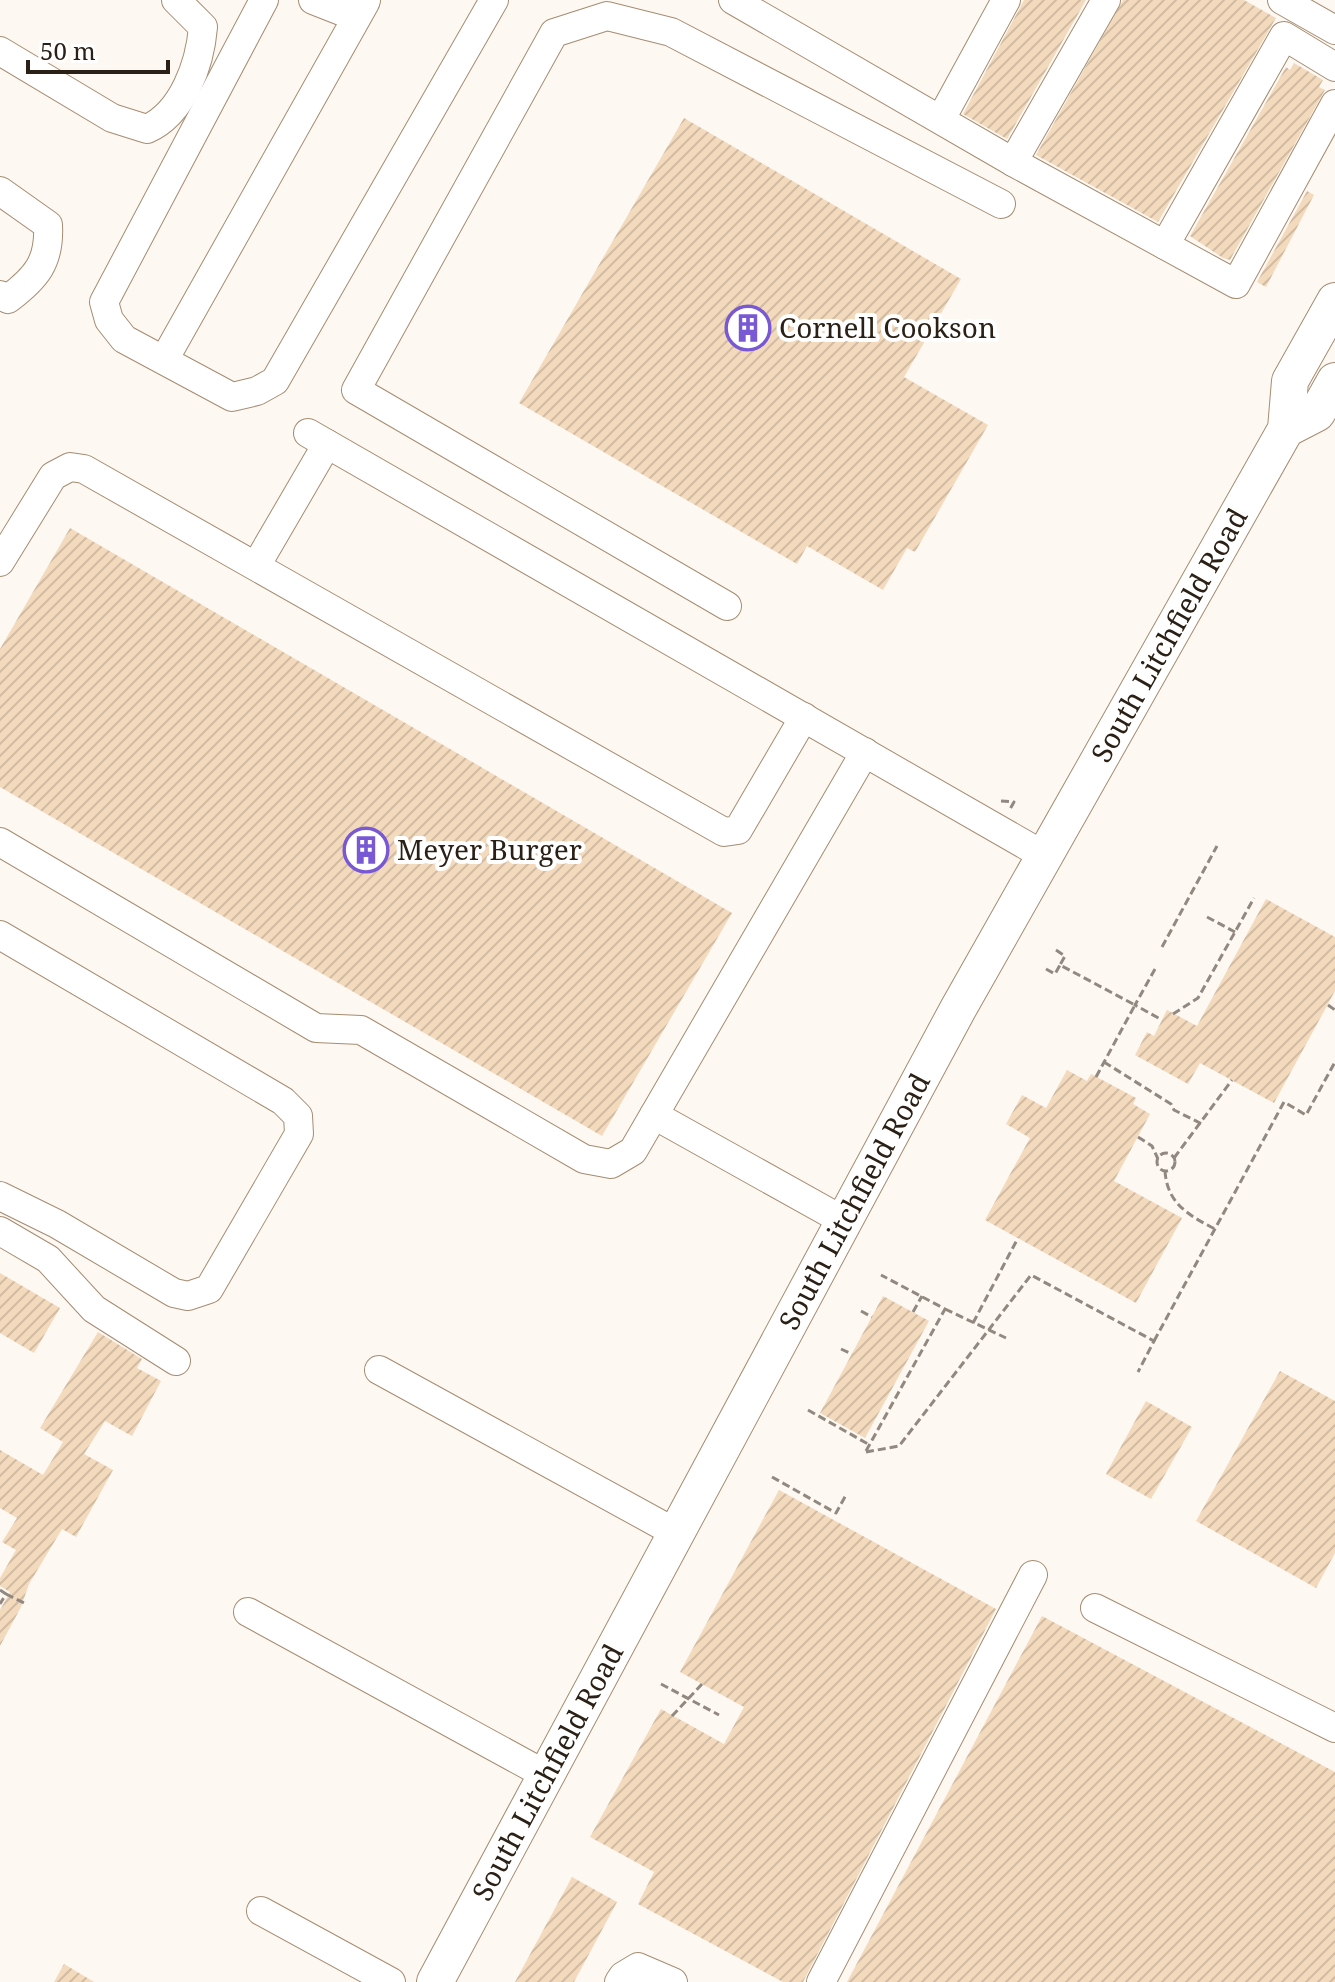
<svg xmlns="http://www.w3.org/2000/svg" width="1335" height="1982" font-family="'Noto Serif',serif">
	<defs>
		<pattern id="building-hatch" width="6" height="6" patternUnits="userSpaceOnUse" patternTransform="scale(2)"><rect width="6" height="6" fill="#f4dabd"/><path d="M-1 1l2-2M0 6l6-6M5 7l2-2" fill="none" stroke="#d1bba2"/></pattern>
	</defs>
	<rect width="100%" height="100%" fill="#fdf8f2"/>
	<g fill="url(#building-hatch)">
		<path d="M1024,0h62l-79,139 -44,-25z"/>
		<path d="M1123,0h121l32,18 -118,204 -122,-67z"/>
		<path d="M1294,63l29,17 -4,7 6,3 -95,170 -7,-2 -33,-22 96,-169 4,3z"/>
		<path d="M684,118l277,161 -57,98 84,48 -73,127 -8,-4 -24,42 -76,-44 -10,18 -278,-161z"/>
		<path d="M1307,191l7,4 -48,92 -9,-5z"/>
		<path d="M70,528l662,385 -130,223 -602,-349v-138z"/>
		<path d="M1266,899l69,38v54l-61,112 -74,-40 -12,21 -53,-29 12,-23 7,4 13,-26 30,16z"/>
		<path d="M1067,1070l20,11 4,-7 45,24 -3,6 17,10 -36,67 68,37 -46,85 -151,-83 45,-82 -24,-14 16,-29 24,13z"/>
		<path d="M0,1273l60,35 -26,45 -34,-20z"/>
		<path d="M883,1296l46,25 -64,117 -45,-25z"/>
		<path d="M98,1332l44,27 -5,9 24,13 -29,55 -27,-15 -21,33 29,16 -37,67 -14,-8 -33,55 -8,23 -21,39v-36l10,-18 -10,-6v-8l16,-28 -14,-8 15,-24 -17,-10v-58l43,25 20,-33 -23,-14z"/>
		<path d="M1280,1371l55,30v152l-19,35 -120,-67z"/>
		<path d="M1146,1401l46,26 -41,72 -45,-25z"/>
		<path d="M779,1490l217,119 -193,373h-20l-145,-78 16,-32 -64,-35 71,-128 63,35 20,-37 -64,-35z"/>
		<path d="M1042,1616l293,156v210h-488z"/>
		<path d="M572,1877l45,25 -43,80h-59z"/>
		<path d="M64,1964l30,18h-40z"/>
	</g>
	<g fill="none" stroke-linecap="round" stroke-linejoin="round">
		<g stroke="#a58c71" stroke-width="30">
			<g id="minor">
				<path d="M264,0l-160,302 5,18 15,19 108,58 25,-6 18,-10 219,-381"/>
				<path d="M313,0l28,11 25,-11"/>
				<path d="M733,0l280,162 223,122 99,-180"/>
				<path d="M1282,0l53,30"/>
				<path d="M0,51l112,67 35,11c36,-16 53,-65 56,-102l-27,-27"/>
				<path d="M941,119l65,-119"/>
				<path d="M1013,162l93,-162"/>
				<path d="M0,191l48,34c2,37 -12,53 -40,74l-8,-4"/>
				<path d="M1165,245l119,-209 51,31"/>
				<path d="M164,360l201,-357"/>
				<path d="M308,433l735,422"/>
				<path d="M0,562l53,-86 17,-9 14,2 640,363 14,-2 66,-113"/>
				<path d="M256,566l71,-122"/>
				<path d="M727,606l-371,-216 198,-357 53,-17 64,16 330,172"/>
				<path d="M0,842l316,186 45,2 223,129 27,5 22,-13 232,-399"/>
				<path d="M0,935l283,166 15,15 1,18 -90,155 -21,7 -14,-3 -117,-69 -57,-28"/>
				<path d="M654,1115l190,106"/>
				<path d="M0,1231l48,28 46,50 82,52"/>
				<path d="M379,1370l297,163"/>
				<path d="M1095,1608l240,120"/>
				<path d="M248,1612l298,163"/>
				<path d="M261,1911l130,71"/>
				<path d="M619,1982l4,-6 15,-9 35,15"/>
				<path d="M821,1982l212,-407"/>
			</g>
		</g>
		<g stroke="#a58c71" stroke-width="38">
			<g id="major">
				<path d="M1286,429l31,-16 18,-32"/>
				<path id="s1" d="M435,1982l523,-973 328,-580 4,-48 45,-80"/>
			</g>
		</g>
		<g stroke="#918980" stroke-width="3" stroke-dasharray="8 4" stroke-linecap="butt">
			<path d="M1001,801l13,1 -5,9"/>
			<path d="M1207,917l28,15"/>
			<path d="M1162,947l55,-101"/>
			<path d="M1056,950l9,6 -5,9 75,40 -39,72"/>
			<path d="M1046,969l9,5 5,-9"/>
			<path d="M1155,969l-20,36 27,15"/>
			<path d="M1328,1005l7,5"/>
			<path d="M1173,1014l25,-16 56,-100"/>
			<path d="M1104,1062l67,42 3,6 28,14"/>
			<path d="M1138,1137l14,9 6,13"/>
			<circle cx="1166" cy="1162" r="9"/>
			<path d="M1174,1158l58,-78"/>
			<path d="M1165,1171c2,32 23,44 50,58"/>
			<path d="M945,1309l61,29"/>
			<path d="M861,1311l11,6"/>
			<path d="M913,1312l9,-16"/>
			<path d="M973,1323l45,-85"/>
			<path d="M1154,1341l130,-239 22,13 29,-53"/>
			<path d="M841,1349l11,5"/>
			<path d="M808,1410l60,34"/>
			<path d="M866,1451l79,-142 -64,-34"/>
			<path d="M866,1452l33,-6 132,-171 123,66 -16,31"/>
			<path d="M772,1477l64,36 10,-18"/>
			<path d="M0,1590l6,4 -6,10"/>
			<path d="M6,1594l20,10"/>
			<path d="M661,1684l58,31"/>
			<path d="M672,1716l30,-32"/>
		</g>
		<use href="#minor" stroke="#fff" stroke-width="28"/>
		<use href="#major" stroke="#fff" stroke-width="36"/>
	</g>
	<defs>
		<g id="building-ring" transform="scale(2.3)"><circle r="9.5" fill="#fff" stroke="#7959d3" stroke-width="1.5"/><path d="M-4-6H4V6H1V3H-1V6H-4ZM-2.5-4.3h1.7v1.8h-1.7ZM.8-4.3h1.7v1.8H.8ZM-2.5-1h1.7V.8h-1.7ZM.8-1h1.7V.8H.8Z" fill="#7959d3"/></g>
	</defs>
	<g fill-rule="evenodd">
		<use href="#building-ring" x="748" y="328"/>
		<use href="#building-ring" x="366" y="850"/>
	</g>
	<g text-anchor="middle" stroke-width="8" stroke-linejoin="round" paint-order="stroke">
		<g font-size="28" fill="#2a2015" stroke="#fff" text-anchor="start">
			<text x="779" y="338">Cornell Cookson</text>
			<text x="397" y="860">Meyer Burger</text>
		</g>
		<g font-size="28" fill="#2a2015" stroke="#fff">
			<text dy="10" stroke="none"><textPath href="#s1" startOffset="1534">South Litchfield Road</textPath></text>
			<text dy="10" stroke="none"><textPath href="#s1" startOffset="886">South Litchfield Road</textPath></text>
			<text dy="10" stroke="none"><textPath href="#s1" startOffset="238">South Litchfield Road</textPath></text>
		</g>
	</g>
	<path d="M28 60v12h140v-12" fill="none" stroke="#2a2015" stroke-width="4"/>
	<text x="40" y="60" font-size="24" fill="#2a2015" stroke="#ffffff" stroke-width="6" paint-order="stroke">50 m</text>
</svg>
